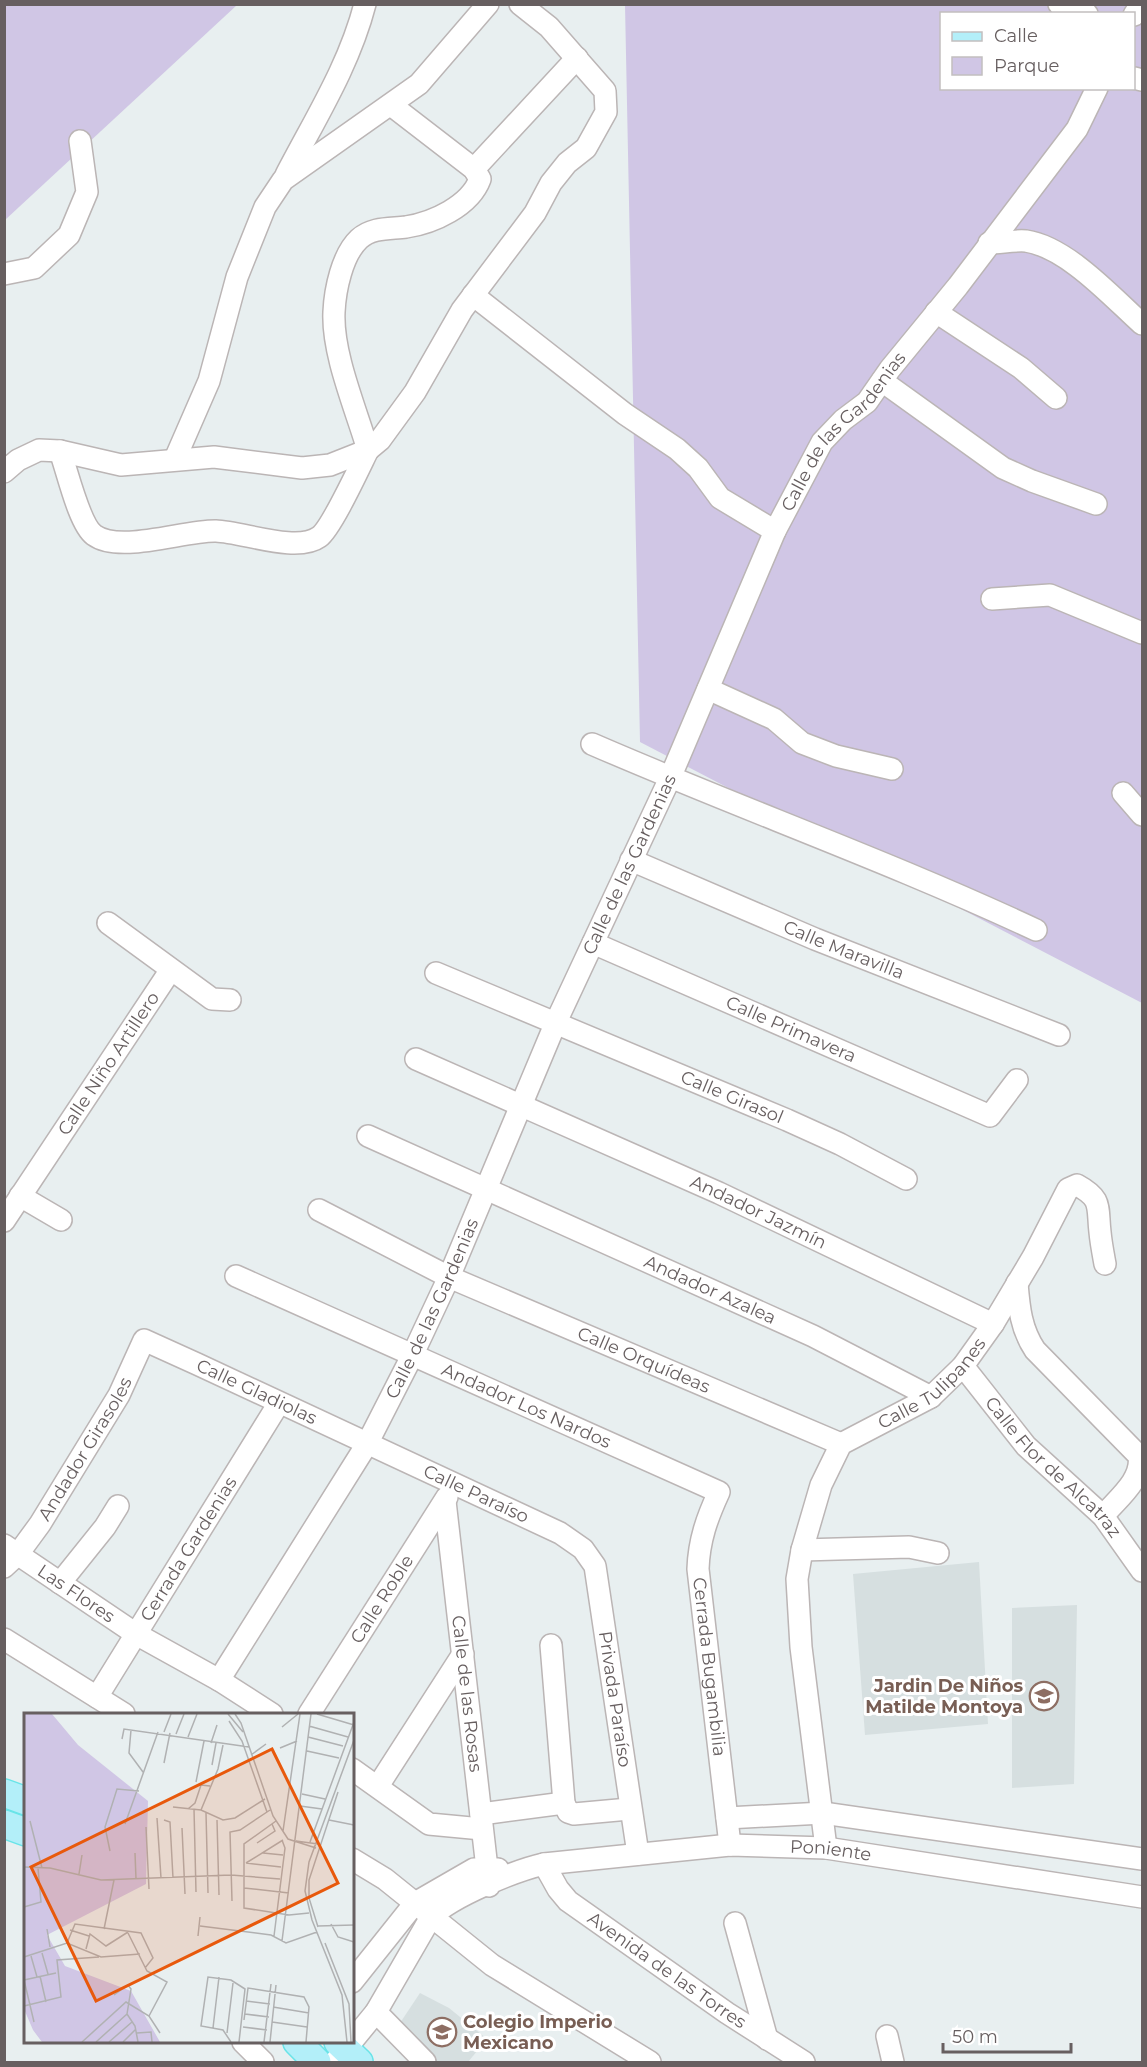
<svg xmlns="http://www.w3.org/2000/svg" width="1147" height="2067" font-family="Montserrat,sans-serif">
	<rect width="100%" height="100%" fill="#e8eff0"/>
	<g fill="#d6dfe0">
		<path d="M979,1562l9,162 -123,11 -12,-161z"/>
		<path d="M1077,1605l-3,179 -62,4v-180z"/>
		<path d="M420,1993l29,15 38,31 -19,23h-30l-40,-36z"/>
	</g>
	<g fill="#d0c6e5" fill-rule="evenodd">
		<path d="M5,5h232l-232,215z"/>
		<path d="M625,5h517v998l-502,-261zM942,14h192v74h-192z"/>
	</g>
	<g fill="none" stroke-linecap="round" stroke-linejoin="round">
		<g stroke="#bbb5b5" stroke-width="24">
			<g id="minor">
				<path d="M1059,4l28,10"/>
				<path d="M1134,15l7,-11"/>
				<path d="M1134,78l8,2"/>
				<path d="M474,169l103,-111"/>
				<path d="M286,175c29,-56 63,-109 79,-171"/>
				<path d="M989,243c11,0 25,-3 37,-2 41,6 86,56 116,83"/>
				<path d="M4,274l30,-6 35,-33 18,-43 -7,-51"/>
				<path d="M473,295l152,119 52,35 21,19 22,30 55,33"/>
				<path d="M936,312l85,56 35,30"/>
				<path d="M882,381l121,87 29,13 64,23"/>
				<path d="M60,451c7,19 19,73 34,84 26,19 91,-5 122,-4 27,1 81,22 103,6 12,-8 41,-71 49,-87 -12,-41 -36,-96 -34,-138 1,-22 8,-57 25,-73 13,-12 31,-10 47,-12 27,-4 64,-21 74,-48l-6,-10 -83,-64"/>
				<path d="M175,459l34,-78 28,-104 28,-70 18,-27 136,-96 69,-80"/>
				<path d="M4,472l14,-12 21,-10 21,1 61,14 93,-8 88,11 28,-3 38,-15 12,-10 35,-48 47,-82 73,-97 16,-30 16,-20 19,-15 20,-36 -1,-21 -56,-64 -29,-23"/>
				<path d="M992,599l58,-4 92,38"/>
				<path d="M708,689l66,30 28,24 34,13 56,13"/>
				<path d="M592,744c147,64 299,118 444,186"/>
				<path d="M1123,793l19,22"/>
				<path id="s1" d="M631,860l184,79 244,96"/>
				<path d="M108,923l104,76 18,1"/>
				<path id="s2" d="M593,943l397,173 27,-36"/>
				<path id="s3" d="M436,973l351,147 53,24 66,35"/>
				<path id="s4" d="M416,1059l303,134 274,131"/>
				<path id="s5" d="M368,1136l445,200 118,61"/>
				<path d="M20,1196l41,24"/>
				<path id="s6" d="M319,1210l130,67 392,167"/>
				<path id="s7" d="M4,1221l166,-250"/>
				<path id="s8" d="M236,1276l483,216c-12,26 -20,48 -21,77l32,276"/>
				<path d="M1017,1283c2,25 4,46 18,67l104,106c4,24 -22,43 -36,60"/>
				<path id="s9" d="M963,1366l63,80 77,70 39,55"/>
				<path id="s10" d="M445,1501l44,385"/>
				<path id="s11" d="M4,1545l132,89 83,46 53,34"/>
				<path d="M802,1550l107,-3 29,6"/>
				<path id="s12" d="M4,1567l14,-13 22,-30 79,-129 25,-55 53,24 363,169 23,16 12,17 43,288"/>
				<path d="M60,1583l45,-56 13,-21"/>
				<path d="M4,1639l120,75"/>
				<path d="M551,1645l13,158 4,9 6,2 55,-5"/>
				<path id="s13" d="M219,1680l148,-236 45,-88 37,-79 107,-255 114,-244 105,-247 47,-89 21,-22 24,-18 23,-33 68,-83 119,-157 20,-41"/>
				<path id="s14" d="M97,1697l182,-294"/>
				<path id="s15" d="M309,1714l138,-217"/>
				<path d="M352,1769l77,55 53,5"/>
				<path d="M378,1786l85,-132"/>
				<path d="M481,1814l83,-11"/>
				<path d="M727,1818l96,-5 319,46"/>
				<path id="s16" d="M826,1848l-25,-201 -4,-68 5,-29 19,-65 20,-41 90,-47 32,-31 30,-42 40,-67 35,-68 9,-4c26,14 20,22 23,47 1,11 3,21 5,32"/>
				<path d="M352,1859l33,20 107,86 158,97"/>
				<path id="s17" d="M544,1864l14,25 10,12 159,112 77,49"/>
				<path d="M735,1923l32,116"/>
				<path d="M352,1982l63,-79 59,-34h24"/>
				<path d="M376,2012l49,50"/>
				<path d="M887,2036l6,26"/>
				<path d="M243,2042l20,20"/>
				<path id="s18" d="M335,2062l41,-50 55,-95c22,-21 83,-46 113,-53l186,-19 96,3 316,49"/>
			</g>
		</g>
		<g stroke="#69e4e8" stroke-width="30">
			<g id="major">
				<path d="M4,1793l22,8"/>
				<path d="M4,1824l22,8"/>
				<path d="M297,2042l20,20"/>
				<path d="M338,2042l21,20"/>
			</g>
		</g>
		<use href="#minor" stroke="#fff" stroke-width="21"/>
		<use href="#major" stroke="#b3eff9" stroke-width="27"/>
	</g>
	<defs>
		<g id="school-ring" transform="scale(1.5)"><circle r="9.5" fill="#fff" stroke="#8d6e63" stroke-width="1.5"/><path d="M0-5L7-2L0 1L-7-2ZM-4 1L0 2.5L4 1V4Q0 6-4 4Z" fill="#8d6e63"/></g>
	</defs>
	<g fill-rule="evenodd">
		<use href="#school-ring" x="1044" y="1696"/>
		<use href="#school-ring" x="442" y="2032"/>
	</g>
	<g text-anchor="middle" stroke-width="6" stroke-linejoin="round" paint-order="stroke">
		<g font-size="18" fill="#675f60" stroke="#fff">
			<text dy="6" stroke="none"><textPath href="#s13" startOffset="1401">Calle de las Gardenias</textPath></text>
			<text dy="6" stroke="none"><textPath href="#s13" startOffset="915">Calle de las Gardenias</textPath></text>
			<text dy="6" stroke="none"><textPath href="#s1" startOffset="231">Calle Maravilla</textPath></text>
			<text dy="6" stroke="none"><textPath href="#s2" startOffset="216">Calle Primavera</textPath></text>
			<text dy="6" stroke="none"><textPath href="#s7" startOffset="189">Calle Niño Artillero</textPath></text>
			<text dy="6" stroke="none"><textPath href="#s3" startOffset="321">Calle Girasol</textPath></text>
			<text dy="6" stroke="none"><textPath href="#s4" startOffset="375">Andador Jazmín</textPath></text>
			<text dy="6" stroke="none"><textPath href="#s5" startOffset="375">Andador Azalea</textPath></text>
			<text dy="6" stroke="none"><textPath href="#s13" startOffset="429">Calle de las Gardenias</textPath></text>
			<text dy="6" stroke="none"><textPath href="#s6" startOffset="358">Calle Orquídeas</textPath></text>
			<text dy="6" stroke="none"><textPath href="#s16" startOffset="524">Calle Tulipanes</textPath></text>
			<text dy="6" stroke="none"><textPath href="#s12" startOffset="392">Calle Gladiolas</textPath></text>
			<text dy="6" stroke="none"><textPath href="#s8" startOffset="318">Andador Los Nardos</textPath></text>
			<text dy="6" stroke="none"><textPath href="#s12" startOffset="144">Andador Girasoles</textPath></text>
			<text dy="6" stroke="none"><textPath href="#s9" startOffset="136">Calle Flor de Alcatraz</textPath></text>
			<text dy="6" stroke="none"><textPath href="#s12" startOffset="634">Calle Paraíso</textPath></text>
			<text dy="6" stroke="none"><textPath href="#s14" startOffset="174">Cerrada Gardenias</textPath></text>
			<text dy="6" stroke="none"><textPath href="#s11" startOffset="87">Las Flores</textPath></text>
			<text dy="6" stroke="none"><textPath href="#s15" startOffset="136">Calle Roble</textPath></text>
			<text dy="6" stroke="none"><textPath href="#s8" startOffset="708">Cerrada Bugambilia</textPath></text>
			<text dy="6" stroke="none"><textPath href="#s10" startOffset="194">Calle de las Rosas</textPath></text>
			<text dy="6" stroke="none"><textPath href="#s12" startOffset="910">Privada Paraíso</textPath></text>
			<text dy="6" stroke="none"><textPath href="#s18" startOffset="588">Poniente</textPath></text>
			<text dy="6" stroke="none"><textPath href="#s17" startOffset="165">Avenida de las Torres</textPath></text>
		</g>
		<g font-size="18" font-weight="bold" fill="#785e54" stroke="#fff" text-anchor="end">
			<text x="1023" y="1692">Jardin De Niños<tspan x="1023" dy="21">Matilde Montoya</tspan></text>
			<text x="463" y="2028" text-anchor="start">Colegio Imperio<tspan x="463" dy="21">Mexicano</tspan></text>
		</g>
	</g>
	<g transform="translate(24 1713)">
		<rect width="330" height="330" fill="#e8eff0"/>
		<path d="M0,1h28l26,31 70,56 -2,83 -99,51 18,31 66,25 29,51h-118l-9,-12 -9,-21z" fill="#d0c6e5"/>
		<path fill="none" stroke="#b0b1b2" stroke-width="1.5" d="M204,1l15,18M211,1l6,9 32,93 15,23 28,9M293,1l37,11M205,8l13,20 25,71M285,13l39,11M258,14l16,-13M107,17l-2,23 14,19M140,19l7,-18M152,21l8,-20M164,24l9,-23M284,24l35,9M98,26l2,-10 125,18M187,30l6,-18M256,35l17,-7M283,38l32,7M227,42l15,-11M140,50l6,-30M188,52l4,-22M172,69l8,-41M278,81l23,5M276,93l22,3M149,94l28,3 22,10 12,-2 30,-19M164,96l7,-6 6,-18 9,1M170,96l2,83M177,97l17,-41 5,-24M182,100l2,80M133,105l4,60M140,107l6,2 3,56M193,107l2,75M305,107l25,5M6,108l12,47M252,108l-32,23v64l45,7 20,-2M101,111l33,-92M122,114l3,62M158,115l3,66M259,118l17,-117M272,128l22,3M286,129l44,-120M233,130l18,-12 -3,-7M86,138l-5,-24 12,-38 22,2M111,140l1,26M239,140l20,2M222,150l37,-23M222,150l35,4M0,154l26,1 51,12 130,-5 49,4M55,161l3,-19M220,175l45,5M208,188l-2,-69 10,-2 30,-20M0,194l17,-5 -3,-34M307,211l7,13 16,5M176,213l71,9 15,8 31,-11M294,213l36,-1M294,214l-9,-29v-18l29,-88M23,216l3,18M80,216l10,-49M46,217l19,6M104,220l19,38 20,11 -18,34M174,223l2,-19M250,223l11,-88 -3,-8M258,228l29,-227M43,230l8,-19 66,9 12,25 -8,10M301,230l24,61 2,38M62,236l4,-15 16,12 22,-14M18,240l6,21M7,243l6,21M0,244l43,-14 34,14 39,-3M16,263l6,26M0,267l10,42M0,267l32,-7M90,282l14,-10 3,4 -4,25M222,288l24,3M0,293l37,-9 -4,-37 42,-3M249,294l36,6M103,301l8,12 3,16M221,301l24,3M220,307l4,-32 56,9 5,10 -3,35M248,309l35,5M219,314l24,3M189,315l6,-51M113,320l14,-1 1,10M203,320l6,-50M58,329l44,-40 23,14 11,17M72,329l31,-28M85,329l23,-20M99,329l13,-13M207,329l-8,-12 -22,-4 7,-49 23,3 14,9 -6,53M240,329l7,-58M246,329l6,-57M323,329l-5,-47 -30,-75 -7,-29 4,-29 45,-122"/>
		<path fill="#e8590c" fill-opacity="0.15" stroke="#e8590c" stroke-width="3" d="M248,36l66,134 -242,118 -65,-134z"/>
		<rect width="330" height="330" fill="none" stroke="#675f60" stroke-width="3"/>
	</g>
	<rect width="1147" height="2067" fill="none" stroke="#675f60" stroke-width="12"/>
	<rect x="940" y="12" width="195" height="78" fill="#ffffff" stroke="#c2bfbf" stroke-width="1.5"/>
	<rect x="952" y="32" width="30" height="9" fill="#b3eff9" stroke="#c2bfbf" stroke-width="1.5"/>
	<text x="994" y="42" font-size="18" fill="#675f60">Calle</text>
	<rect x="952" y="57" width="30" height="18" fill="#d0c6e5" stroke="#c2bfbf" stroke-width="1.5"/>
	<text x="994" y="72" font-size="18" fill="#675f60">Parque</text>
	<path d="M943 2043v9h128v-9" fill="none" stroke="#675f60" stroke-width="3"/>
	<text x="952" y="2043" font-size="18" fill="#675f60" stroke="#ffffff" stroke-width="4.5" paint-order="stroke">50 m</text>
</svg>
